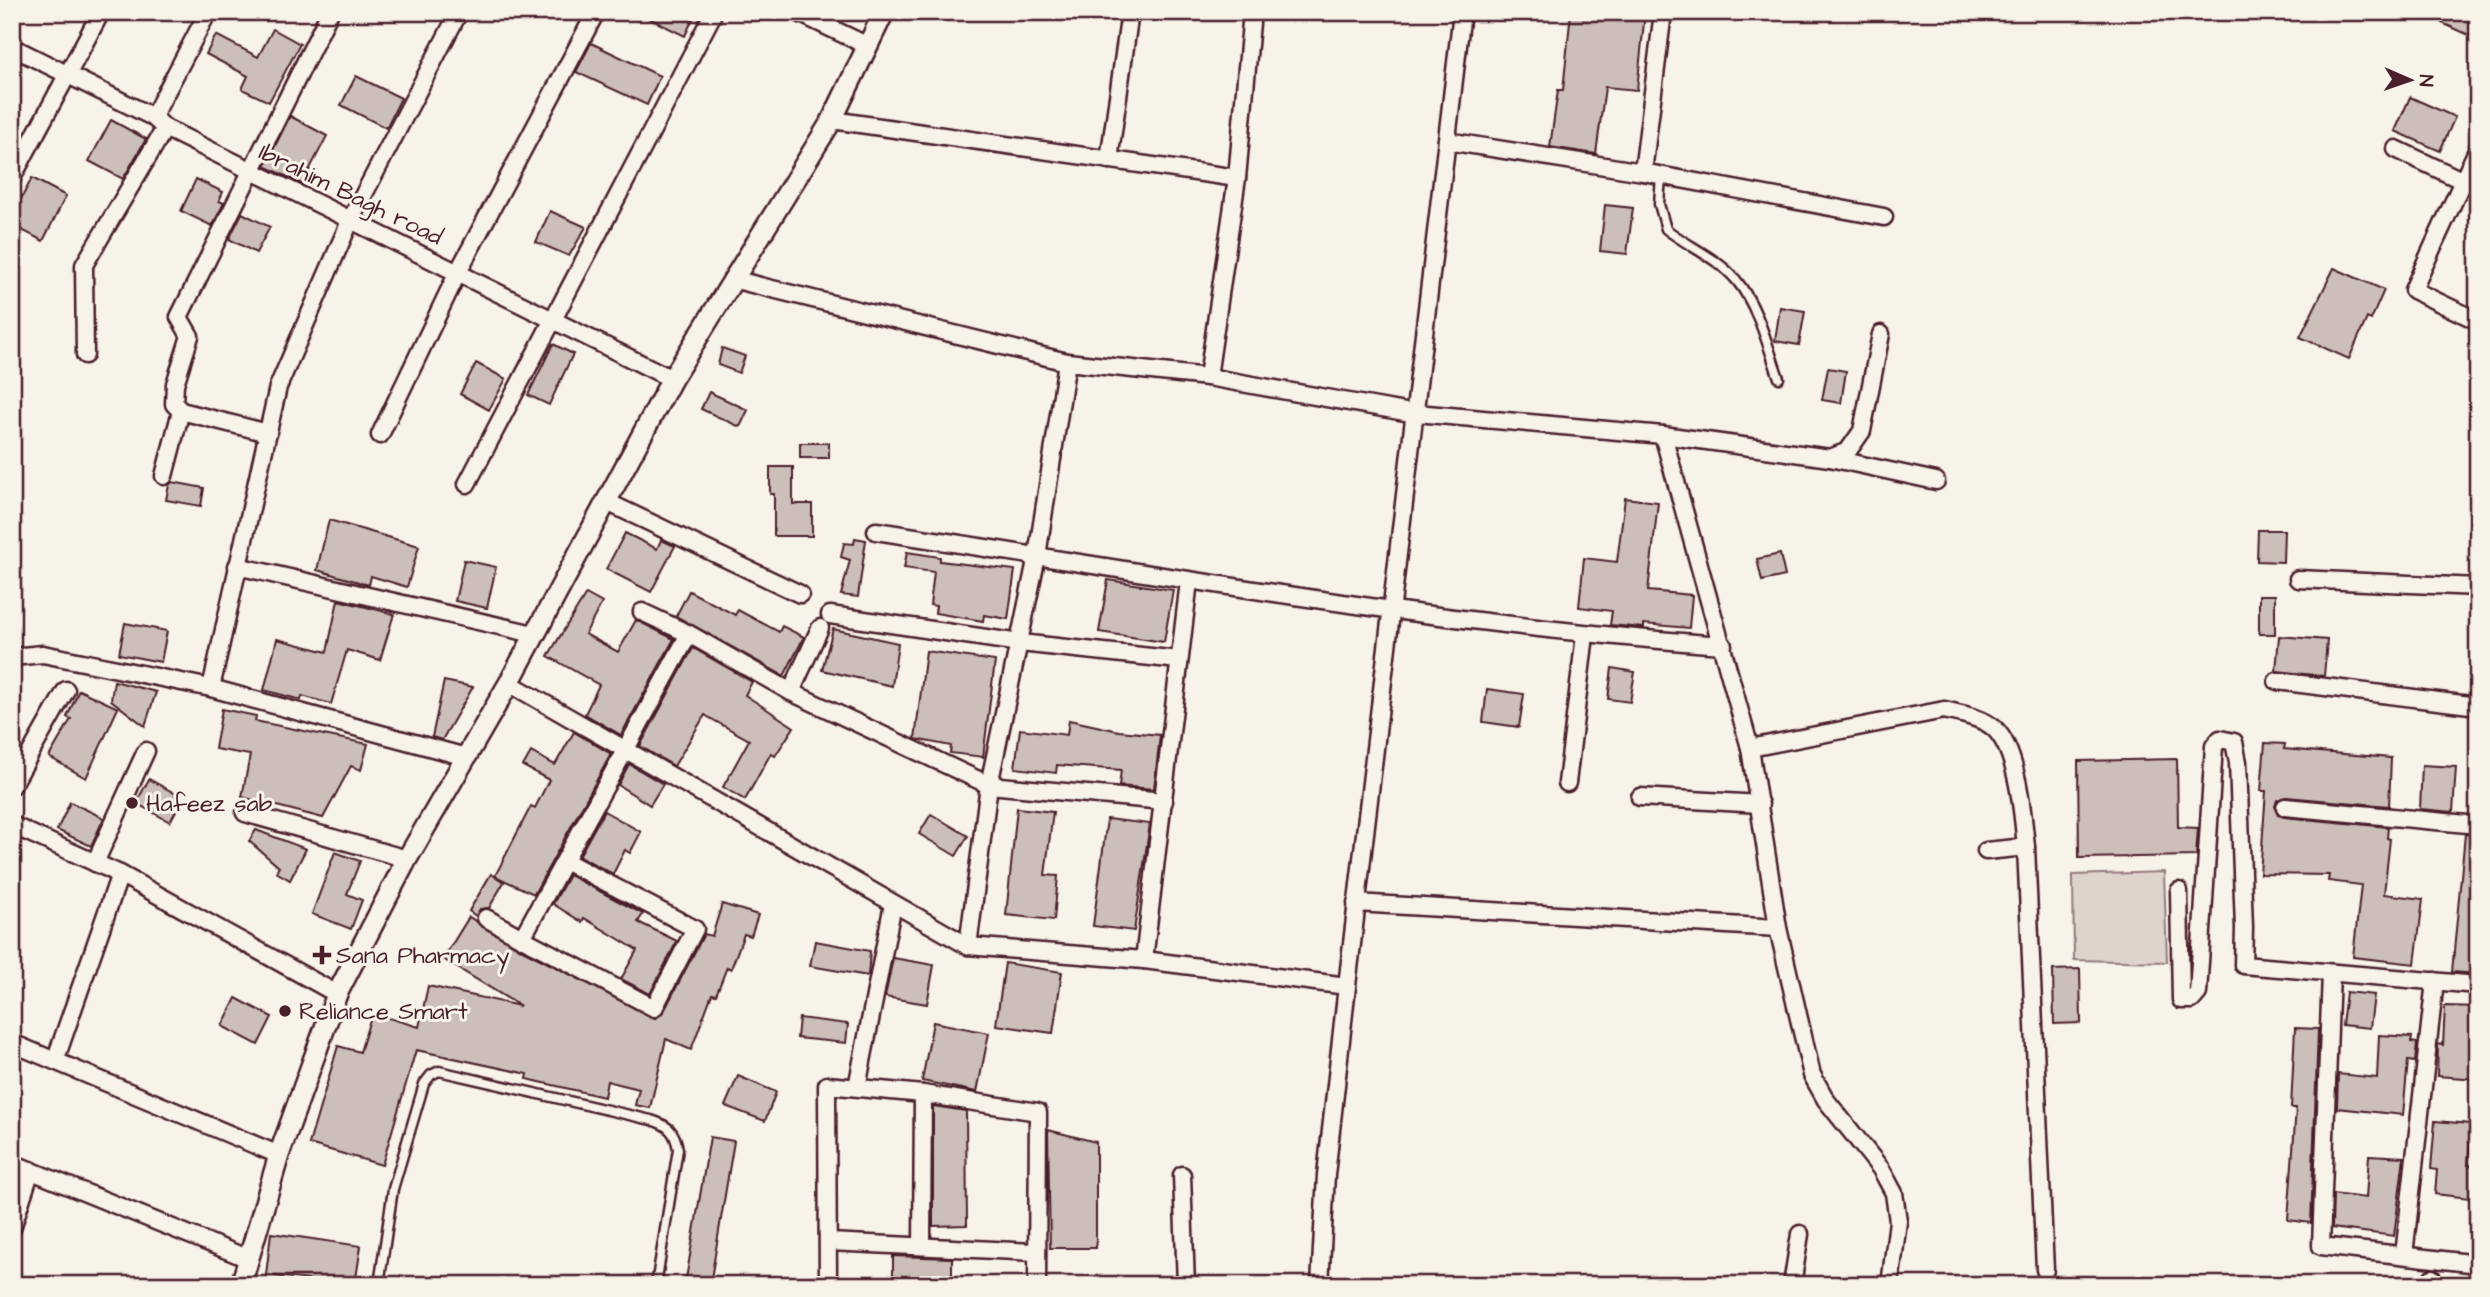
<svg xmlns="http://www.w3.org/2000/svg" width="2490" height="1297" font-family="'Architects Daughter',sans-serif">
	<rect width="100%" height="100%" fill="#f7f3e8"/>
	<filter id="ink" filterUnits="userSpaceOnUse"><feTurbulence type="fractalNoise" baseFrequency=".0143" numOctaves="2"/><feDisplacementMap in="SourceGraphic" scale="14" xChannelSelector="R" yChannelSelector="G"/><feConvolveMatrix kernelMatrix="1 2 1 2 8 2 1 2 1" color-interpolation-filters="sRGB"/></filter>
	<g filter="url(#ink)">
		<path fill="#ded4cc" stroke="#947a7c" stroke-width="2" d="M2164,872l3,90 -93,-2 -1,-85z"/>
		<g fill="#ccbfb9" stroke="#4a1f2b" stroke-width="2">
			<path d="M636,12h60l-11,24z"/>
			<path d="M1571,12h74l-8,78 -32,-3 -9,67 -46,-7 8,-57h5z"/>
			<path d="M2447,12h31v27l-36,-16z"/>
			<path d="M273,29l27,15 -31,58 -27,-13 6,-13 -42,-22 10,-19 42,22z"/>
			<path d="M591,43l69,33 -13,29 -71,-33z"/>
			<path d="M356,76l45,22 -15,30 -45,-23z"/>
			<path d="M2410,97l45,20 -15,34 -45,-20z"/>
			<path d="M290,116l37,20 -25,48 -37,-18z"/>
			<path d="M111,120l35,19 -23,40 -34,-18z"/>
			<path d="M32,178l34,18 -23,45 -31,-16v-9z"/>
			<path d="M196,179l27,13 -4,9 5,2 -12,23 -31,-15z"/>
			<path d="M1605,205l28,3 -6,46 -27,-3z"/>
			<path d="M550,211l36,16 -17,29 -33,-14z"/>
			<path d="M242,213l28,14 -14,26 -27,-14z"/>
			<path d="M2334,268l50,22 -13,30 -4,-2 -18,41 -49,-22z"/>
			<path d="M1780,307l25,4 -6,34 -24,-4z"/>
			<path d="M553,344l20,10 -24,51 -21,-10z"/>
			<path d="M722,348l23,8 -6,17 -21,-8z"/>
			<path d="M476,363l30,16 -17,31 -29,-16z"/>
			<path d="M1828,368l18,3 -5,32 -19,-3z"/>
			<path d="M709,392l39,18 -8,17 -39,-18z"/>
			<rect x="800" y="443" width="29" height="15"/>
			<path d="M770,467h23v37h19v32h-38v-42h-4z"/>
			<path d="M172,482l32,6 -3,18 -35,-6 3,-15z"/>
			<path d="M1625,498l33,4 -10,89 44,4 -3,33 -45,-4v4l-34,-3 2,-14 -33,-4 5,-49 33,4z"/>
			<path d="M329,520l90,26 -12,41 -36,-11 -2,9 -52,-15z"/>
			<path d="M2258,530h26l-1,32 -26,-1z"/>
			<path d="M625,533l32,16 4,-9 14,6 -24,46 -45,-23z"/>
			<path d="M855,538l11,2 -8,57 -17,-2 9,-35 -9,-3 3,-14 10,1z"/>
			<path d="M907,552l33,5v4l75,9 -7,49 -24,-4 -1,6 -48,-8 1,-7 -6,-1 4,-33 -30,-4z"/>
			<path d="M1780,554l5,22 -23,5 -5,-22z"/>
			<path d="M464,560l32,7 -9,41 -32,-7z"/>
			<path d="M1108,580l65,10 -9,52 -65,-10z"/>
			<path d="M689,591l46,24 3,-5 41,22 3,-6 22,11 -20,39 -108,-60z"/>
			<path d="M586,594l16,9 -17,31 33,18 18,-32 38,19 -53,96 -36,-21 14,-29 -51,-29z"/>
			<rect x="2259" y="595" width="16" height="39"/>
			<path d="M338,600l56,14 -14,46 -33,-10 -16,54 -29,-8 -1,4 -37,-10 13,-51 50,13z"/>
			<path d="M125,623l42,8 -6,31 -42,-8z"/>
			<path d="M833,629l65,14 -6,43 -70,-16z"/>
			<path d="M2279,636l48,4 -3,36 -48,-5z"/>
			<path d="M693,648l59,34 -7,13 49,32 -19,29 -4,-3 -26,47 -22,-13 26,-47 -41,-23 -3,-2 -31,51 -34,-20z"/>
			<path d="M926,651l69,10 -12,96 -33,-4 1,-7 -36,-7z"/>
			<path d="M1612,668l23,4 -5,30 -22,-3z"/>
			<path d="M114,681l42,11 -11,34 -34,-26z"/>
			<path d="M444,681l29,6 -31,53 -10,-3z"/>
			<path d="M1487,689l37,5 -5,33 -36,-5z"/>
			<path d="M79,690l39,18 -32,70 -37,-21 22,-38 -4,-2z"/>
			<path d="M222,709l34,7 -1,5 113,23 -7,26 -10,-4 -28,52 -81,-21 8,-42 -35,-6z"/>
			<path d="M1069,720l50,11 41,4 -6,54 -35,-3 2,-16 -64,-5 -1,8 -41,-5 5,-39 47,6z"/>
			<path d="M574,732l37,22 -77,140 -39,-18 36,-70 4,2 14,-28 -26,-14 8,-14 24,13z"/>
			<path d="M2265,743l20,1 -1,5 107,9 -2,48 -103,-9 -9,3 -2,7 3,8 6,2 104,10 -1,11 3,1 -6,55 39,5 -8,65 -62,-7 8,-72 -33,-4 1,-6 -69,-1 6,-83h-5z"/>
			<path d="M2177,759l1,68 20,1 -2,28 -117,2 -1,-97z"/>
			<path d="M629,764l34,20 -13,21 -32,-20z"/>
			<path d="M2422,765l34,2 -3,45 -33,-3z"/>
			<path d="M149,779l27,15 -2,7 6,2 -10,19 -34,-19z"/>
			<path d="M70,802l34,16 -13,28 -34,-16z"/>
			<path d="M1017,808l36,4 -8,63 13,1 -4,44 -48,-5z"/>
			<path d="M604,811l37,21 -11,21 -5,-3 -12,24 -34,-18z"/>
			<path d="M931,814l37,22 -12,20 -37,-22z"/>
			<path d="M1107,819l43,5 -16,107 -41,-5z"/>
			<path d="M256,830l50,19 -16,31 -14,-8 3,-5 -30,-26z"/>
			<path d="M2465,834l13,1v139l-26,-2z"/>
			<path d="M335,852l25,9 -13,33 15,6 -11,29 -39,-15z"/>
			<path d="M491,874l13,8 -15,26 -9,1 -4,7 -7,-5z"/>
			<path d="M569,875l74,39 -5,8 39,19 -27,53 -29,-15 16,-29 -53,-32 -2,4 -29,-18z"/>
			<path d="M722,904l36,11 -7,21 -7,-2 -13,35 -4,-2 -11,28 -4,-1 -21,56 -25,-11 -16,69 -15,-3 4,-16 -32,-8 -3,16 -77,-18 1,-5 -112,-24 -34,115 -73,-21 29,-98 22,6 12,-39 47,14 9,-41 92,20 -77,-47 26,-42 55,34 131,67 8,-5 41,-79 8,2z"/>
			<path d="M815,941l55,10 -2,25 -58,-10z"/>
			<path d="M893,958l41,7 -7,39 -42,-7z"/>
			<path d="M1005,963l57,9 -9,61 -57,-8z"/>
			<path d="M2080,969l1,54 -27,1 -1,-54z"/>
			<path d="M2346,992l28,3 -4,33 -28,-3z"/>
			<path d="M236,998l36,19 -14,28 -36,-19z"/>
			<path d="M2445,1006l33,1v72l-41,-3 1,-32 5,1z"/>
			<path d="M799,1018l49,6 -2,19 -49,-5z"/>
			<path d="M933,1022l56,11 -12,59 -55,-11z"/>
			<path d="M2295,1028l23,1 -7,194 -23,-3 8,-112h-5z"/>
			<path d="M2379,1035l33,2 -1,5 6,1 -2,19 -7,-1 -5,54 -66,-7 1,-34 39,4z"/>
			<path d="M738,1076l38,16 -11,29 -40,-15z"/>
			<path d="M933,1106l33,5 1,114 -34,1z"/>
			<path d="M2435,1121l36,3 -3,41 10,1v33l-43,-5 2,-24 -6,-1z"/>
			<path d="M1048,1130l48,12v106h-46z"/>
			<path d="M710,1137l24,4 -24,144h-25z"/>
			<path d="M2369,1155l35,2 -10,79 -62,-8 1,-34 33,4z"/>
			<path d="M271,1233l90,13 -6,39 -89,-10z"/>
			<path d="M893,1256l59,2v27h-59z"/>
		</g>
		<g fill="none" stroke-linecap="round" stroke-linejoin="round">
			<g stroke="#4a1f2b" stroke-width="13">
				<g id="service">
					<path d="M1661,176l-2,28 7,25c23,18 52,29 71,52 21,26 31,66 42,97"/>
					<path d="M379,1285l14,-96 31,-105 7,-9 8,-4 212,49c17,5 24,11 27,29l-22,136"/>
				</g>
			</g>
			<g stroke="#4a1f2b" stroke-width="21">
				<g id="minor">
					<path d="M797,12l71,34"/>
					<path d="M12,47l141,70 12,11 507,251"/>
					<path d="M153,117l55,-105"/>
					<path d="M832,120l405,58 15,-166"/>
					<path d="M1447,141l196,31 241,45"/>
					<path d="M2478,148l-65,142 65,31"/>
					<path d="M2396,149l82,39"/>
					<path d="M1109,160l21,-148"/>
					<path d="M1643,172l20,-160"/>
					<path d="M12,178l89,-166"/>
					<path d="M732,279l335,83 141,15 197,35 258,23 167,23 18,-7 14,-20 19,-97"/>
					<path d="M85,355l-1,-90 81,-137"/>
					<path d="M1208,377l29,-199"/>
					<path d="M181,411l-7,-7 1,-20 15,-48 -11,-19 151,-305"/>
					<path d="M380,435l78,-163 138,-260"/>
					<path d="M1663,435l87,313 28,180 34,147 14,25 55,69 13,24 4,28 -8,64"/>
					<path d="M1830,458l106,23"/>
					<path d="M164,476l17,-65 87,22"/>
					<path d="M467,484l247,-472"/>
					<path d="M607,502l193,92"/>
					<path d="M876,531c283,43 561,94 847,114"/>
					<path d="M237,566l297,68"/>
					<path d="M2298,579l180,8"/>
					<path d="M642,612l47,22 102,58 198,93 175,16"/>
					<path d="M830,615l190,28 159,17"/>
					<path d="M12,657l31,-3 168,34 255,69"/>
					<path d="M2277,681l201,25"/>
					<path d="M509,683l459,263 176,14 45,-379"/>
					<path d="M211,688l67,-301 73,-168 108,-207"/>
					<path d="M791,692l29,-64"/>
					<path d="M1750,748l194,-38c16,4 38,7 51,19 23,23 28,87 31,118l19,423"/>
					<path d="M1567,783l18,-148"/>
					<path d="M12,786l54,-96"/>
					<path d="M1640,797l120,7"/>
					<path d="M2285,807l193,18"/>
					<path d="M245,813l162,46"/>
					<path d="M12,825l108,49 217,120"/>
					<path d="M1986,851l40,-4"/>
					<path d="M565,861l130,68 -41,79 -132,-70 167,-304"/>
					<path d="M95,863l51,-112"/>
					<path d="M2179,891l2,109h11l6,-7 16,-247 6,-7 14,3 4,20 6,166 -1,37 235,20"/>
					<path d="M1356,903l422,25"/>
					<path d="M486,918l36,20"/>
					<path d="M968,946l21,-161 48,-229 30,-194"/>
					<path d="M1144,960l203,26"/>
					<path d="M2331,973l-10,273 157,18"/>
					<path d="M12,1043l267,112"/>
					<path d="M55,1061l65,-187"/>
					<path d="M857,1087l36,-183"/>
					<path d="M12,1163l237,96"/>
					<path d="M1182,1175l4,110"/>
					<path d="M12,1228l19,-58"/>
					<path d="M829,1242l207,10"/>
					<path d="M922,1245l1,-151"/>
					<path d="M2404,1255l31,-274"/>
					<path d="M828,1285l-1,-200 96,9 115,18 -1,173"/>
					<path d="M1320,1285l6,-110 21,-189 115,-974"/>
					<path d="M1792,1285l8,-51"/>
					<path d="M2431,1285l1,-7"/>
				</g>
			</g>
			<g stroke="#4a1f2b" stroke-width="24">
				<path id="tertiary" d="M241,1285l38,-130 58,-161 70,-135 102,-176 163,-304 160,-259 52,-108"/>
			</g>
			<use href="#service" stroke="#f7f3e8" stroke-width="8"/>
			<use href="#minor" stroke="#f7f3e8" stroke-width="16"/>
			<use href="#tertiary" stroke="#f7f3e8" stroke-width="19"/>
		</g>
	</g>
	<g fill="#4a1f2b" stroke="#f7f3e8" stroke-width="2.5">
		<circle cx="132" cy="803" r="7"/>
		<path d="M318.5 944.5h7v7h7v7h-7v7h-7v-7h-7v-7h7z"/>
		<circle cx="285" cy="1011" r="7"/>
	</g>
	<g text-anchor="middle" stroke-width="6" stroke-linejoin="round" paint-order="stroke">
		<g font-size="24" fill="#4a1f2b" stroke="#f7f3e8">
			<text transform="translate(351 194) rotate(26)" y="8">Ibrahim Bagh road</text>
		</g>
		<g font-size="24" fill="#4a1f2b" stroke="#f7f3e8" text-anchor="start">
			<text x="146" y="811">Hafeez sab</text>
			<text x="336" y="963">Sana Pharmacy</text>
			<text x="299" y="1019">Reliance Smart</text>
		</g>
	</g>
	<rect width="2490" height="1297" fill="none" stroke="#f7f3e8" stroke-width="42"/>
	<rect x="21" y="21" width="2448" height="1255" fill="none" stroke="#4a1f2b" stroke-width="2.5" filter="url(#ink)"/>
	<g transform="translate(2410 80) rotate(92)" stroke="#f7f3e8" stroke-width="5" paint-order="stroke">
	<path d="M0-5L12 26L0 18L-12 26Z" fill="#4a1f2b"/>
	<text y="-10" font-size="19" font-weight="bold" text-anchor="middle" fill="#4a1f2b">N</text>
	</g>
</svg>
